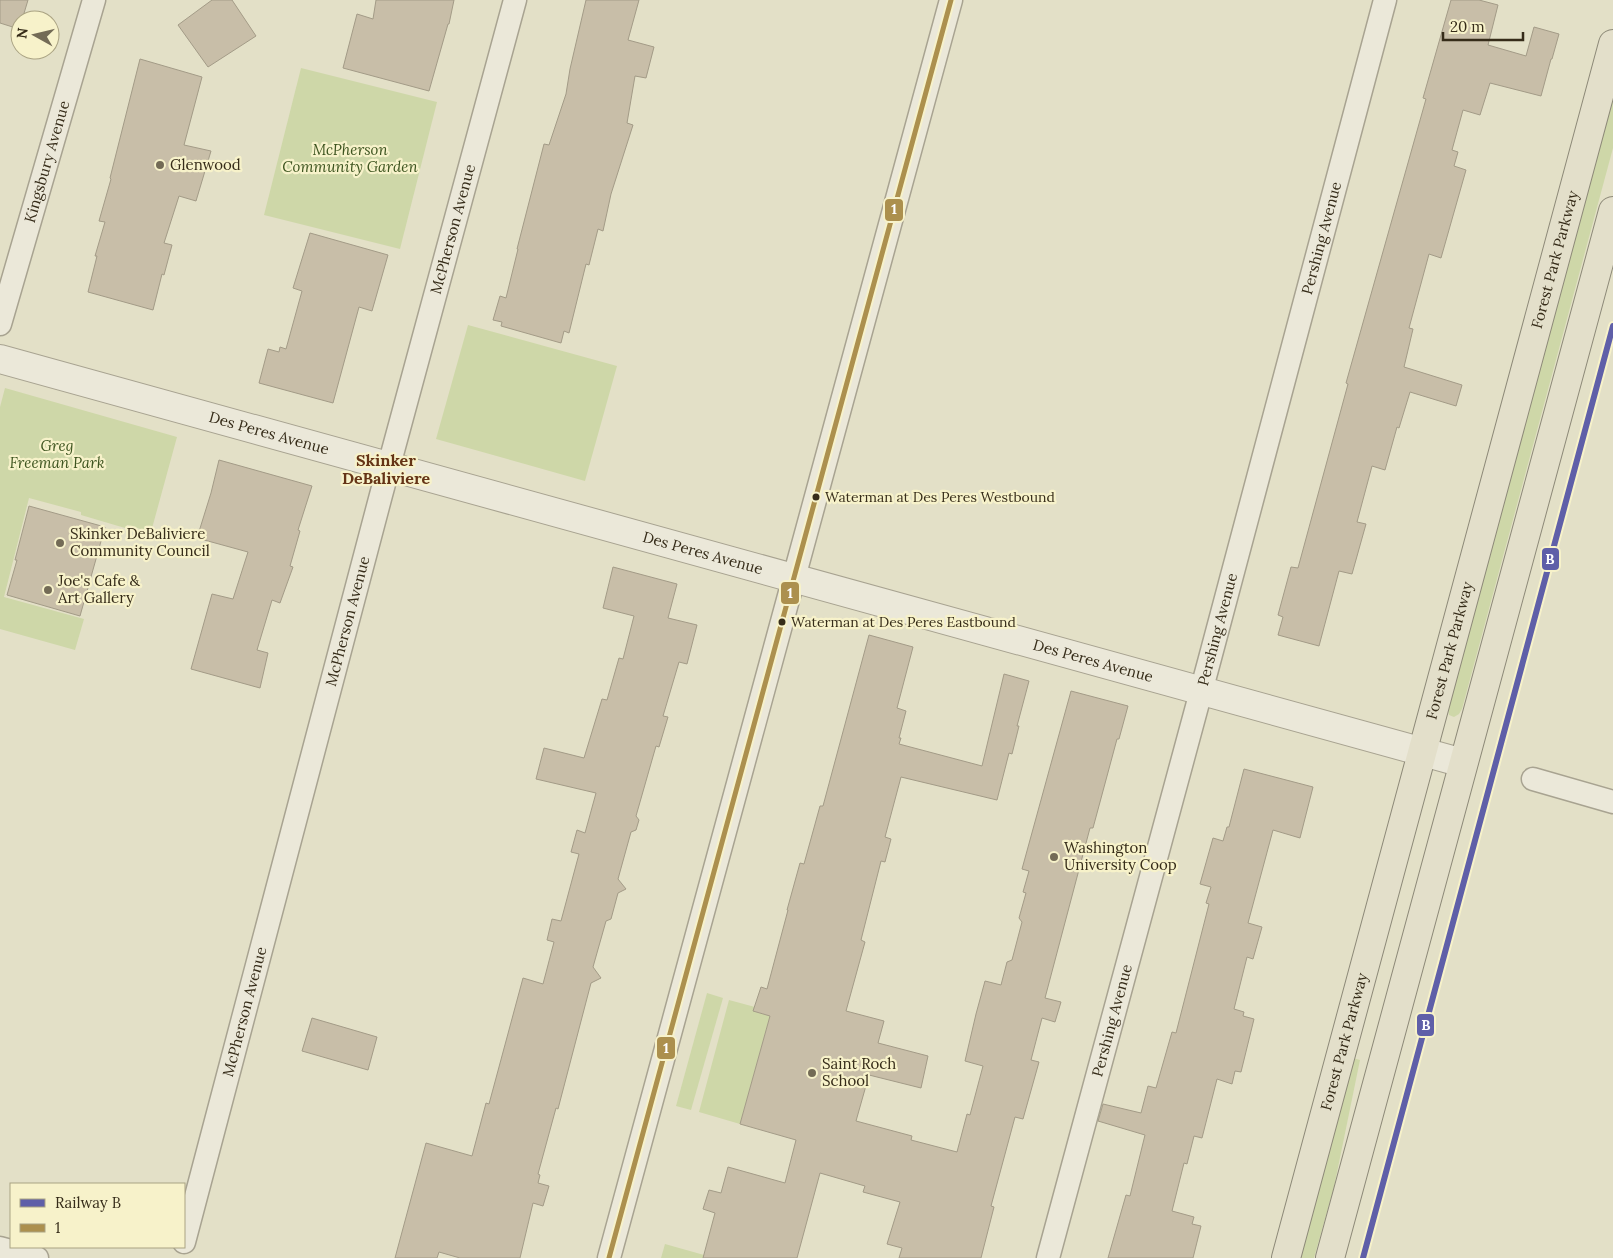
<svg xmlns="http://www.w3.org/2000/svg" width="1613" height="1258" font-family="Lora,serif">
	<rect width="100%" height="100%" fill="#e3e0c7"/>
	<g fill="#ced7a8">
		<path d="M301,68l136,34 -37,147 -136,-34z"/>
		<path d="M1613,99v49l-151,561 -3,5 -5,3 -5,-2 -1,-5 1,-7z"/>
		<path d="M468,325l149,41 -32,115 -149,-42z"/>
		<path d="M5,388l172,49 -26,95 -24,-7 -2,3 -44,-13v-3l-52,-14 -25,99 80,22 -9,31 -75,-21v-222z"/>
		<path d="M707,993l16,5 -32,112 -15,-4z"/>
		<path d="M729,1000l26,7 -1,4 16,5 -30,108 -41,-12z"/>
		<path d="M1353,1058l7,2 -26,127 -20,71h-14z"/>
		<path d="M665,1244l39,11 -1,3h-42z"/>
	</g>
	<g fill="#c8bea8" stroke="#a39b87">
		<path d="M0,0h28l-6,20h-2l-1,9 -19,-6z"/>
		<path d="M212,0h20l24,36 -48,31 -30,-42z"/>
		<path d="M376,0h78l-5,24h-1l-19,67 -86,-23 14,-54 16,5z"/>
		<path d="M586,0h53l-11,40 26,7 -8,31 -11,-2 -8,47 6,2 -22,69 -8,37 -5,-2 -9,36 -3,-1 -17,69 -5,-2 -3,12 -60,-17 1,-4 -9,-2 7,-24 6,2 12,-49h-1l27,-105 5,1 17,-51 4,-25z"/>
		<path d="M1451,0h28l19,5 -10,40 38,11 8,-29 25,7 -7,25h-1l-10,37 -51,-13 -10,32 -17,-5 -11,40 6,2 -4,14 12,4 -25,88 -12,-4 -20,74 4,1 -9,38 58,18 -6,21 -46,-14 -11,36 -2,-1 -12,43 -13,-4 -15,56 9,2 -14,50 -13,-3 -20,75 -41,-11 5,-18 -5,-2 13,-48 7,1 50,-184 -2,-1 80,-284 -3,-1z"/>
		<path d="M140,59l62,18 -18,68 27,6 -15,50 -17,-5 -15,47 8,2 -8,30 -2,-1 -9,36 -65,-18 9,-36h-2l10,-34 -6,-1 12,-42 -1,-1z"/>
		<path d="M310,233l78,22 -16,56 -13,-4 -26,96 -74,-20 9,-34 11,3 1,-5 6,2 16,-58 -9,-3z"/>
		<path d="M219,460l93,26 -14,44 2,1 -10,35 3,1 -13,36 -8,-3 -15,50 11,3 -8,35 -69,-19 21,-75 21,5 15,-47 -51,-14 14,-45z"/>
		<path d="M29,506l76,21 -25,89 -73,-21 10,-35h-2z"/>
		<path d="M613,567l64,17 -9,34 29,7 -10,39 -8,-2 -16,54 5,1 -9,30 -3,-1 -20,70 3,4 -3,10 -5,2 -13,47 8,10 -8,4 -7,26 -5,2 -13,46 8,11 -10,5 -33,126 -2,-1 -18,66 2,1 -2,8 11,3 -6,20 -10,-3 -13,55h-60l-21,-6 -2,6h-42l31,-115 46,13 14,-53 3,1 34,-126 20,6 11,-42 -7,-2 5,-21 9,2 18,-67 -8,-2 6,-22 8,3 11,-40 -60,-14 8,-31 40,10 18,-59 5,1 12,-42 4,1 11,-43 -31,-8z"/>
		<path d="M869,635l44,12 -16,61 9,3 -7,27h2l-2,6 83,22 22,-92 25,7 -12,45h2l-7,28 -3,-1 -12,47 -96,-23 -16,60 6,2 -6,23 -4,-1 -20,79 4,2 -19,69 38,10 -6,22 50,13 -7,32 -52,-13 -13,46 56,15 -1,4 46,12 10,-38 3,1 13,-49 -18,-5 11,-47 9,-33 16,4 6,-23 5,-2 10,-38 -3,-4 7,-25 -3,-1 6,-21 -7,-2 49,-178 57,15 -9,33h-2l-24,89h-3l-45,170 16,4 -6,20 -13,-4 -11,42 8,2 -16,57 -8,-2 -24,89 3,1 -13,51h-82l3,-10 -15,-4 13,-42 -37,-10 2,-6 -45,-13 -23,85h-94l12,-45 -12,-4 6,-19 12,3 7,-26 57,16 11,-43 -56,-16 30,-108 -17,-5 8,-24 6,2 21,-79h-1l13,-47 4,1 16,-58h3z"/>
		<path d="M1244,769l69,18 -13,51 -27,-8 -25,93 14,4 -9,32 -6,-2 -13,52 10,3 -1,4 11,3 -13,53 -6,-1 -3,13 -15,-5 -15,59 -8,-2 -7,28 -3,-1 -12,48 22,6 -2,7 9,2 -8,32h-85l18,-63 4,1 15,-61 -47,-14 5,-17 38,9 7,-27 8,2 16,-56 4,1 33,-129 -3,-1 5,-16 -11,-3 13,-46 10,3 4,-14h2z"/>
		<path d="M312,1018l65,19 -9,33 -66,-19z"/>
	</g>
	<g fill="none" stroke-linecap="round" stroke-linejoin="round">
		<g stroke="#a8a391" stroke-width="25">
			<g id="minor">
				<path id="s1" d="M0,324l94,-324"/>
				<path d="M1533,779l80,23"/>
				<path id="s2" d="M184,1242l197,-747 134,-495"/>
				<path d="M0,1248l37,10"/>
				<path d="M609,1258l342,-1258"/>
				<path id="s3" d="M1048,1258l161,-596 176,-662"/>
			</g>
		</g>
		<g stroke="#a8a391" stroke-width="30">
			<g id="tertiary">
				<path id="s4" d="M0,359l1463,404"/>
			</g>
		</g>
		<g stroke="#8d8978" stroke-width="30">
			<g id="primary">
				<path id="s5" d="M1286,1258l327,-1214"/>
				<path d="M1330,1258l283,-1047"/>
			</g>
		</g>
		<use href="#minor" stroke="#ebe8d9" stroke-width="22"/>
		<use href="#tertiary" stroke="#ebe8d9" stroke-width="28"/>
		<use href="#primary" stroke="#e3dfca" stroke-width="28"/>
		<g stroke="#f7f2ca" stroke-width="9">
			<path id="bus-1" d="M609,1258l342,-1258"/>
		</g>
		<use href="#bus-1" stroke="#ac904e" stroke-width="5"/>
		<g stroke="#f7f2ca" stroke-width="10">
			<path id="rail-1" d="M1363,1258l250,-932"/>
		</g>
		<use href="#rail-1" stroke="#5f5fa8" stroke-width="6"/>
	</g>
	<g fill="#736b56" stroke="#f7f2ca" stroke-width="2">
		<circle cx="160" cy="165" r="5"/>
		<circle cx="60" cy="543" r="5"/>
		<circle cx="48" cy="590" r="5"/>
		<circle cx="1054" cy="857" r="5"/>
		<circle cx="812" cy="1073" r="5"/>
	</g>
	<g fill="#362c19" stroke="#f7f2ca" stroke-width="2">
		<circle cx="816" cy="497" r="4.5"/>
		<circle cx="782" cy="622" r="4.5"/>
	</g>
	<g text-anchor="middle" stroke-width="4.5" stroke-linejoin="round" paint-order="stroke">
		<g font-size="14" fill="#362c19" stroke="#f7f2ca" text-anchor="start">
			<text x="825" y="502">Waterman at Des Peres Westbound</text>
			<text x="791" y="627">Waterman at Des Peres Eastbound</text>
		</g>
		<g font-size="15" font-style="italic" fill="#3d541f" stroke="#f7f2ca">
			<text x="350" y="155">McPherson<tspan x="350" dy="17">Community Garden</tspan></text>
			<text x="57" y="451">Greg<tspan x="57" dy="17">Freeman Park</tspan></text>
		</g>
		<g font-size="15" fill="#362c19" stroke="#f7f2ca">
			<text dy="5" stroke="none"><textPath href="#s1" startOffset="169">Kingsbury Avenue</textPath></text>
			<text dy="5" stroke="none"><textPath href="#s2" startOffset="1048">McPherson Avenue</textPath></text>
			<text dy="5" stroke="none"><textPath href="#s3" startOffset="1056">Pershing Avenue</textPath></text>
			<text dy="5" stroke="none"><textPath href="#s5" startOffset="1034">Forest Park Parkway</textPath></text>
			<text dy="5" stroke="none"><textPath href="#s4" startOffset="279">Des Peres Avenue</textPath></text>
			<text dy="5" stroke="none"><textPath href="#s4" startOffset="729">Des Peres Avenue</textPath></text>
			<text dy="5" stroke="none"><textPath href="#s2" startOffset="642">McPherson Avenue</textPath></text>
			<text dy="5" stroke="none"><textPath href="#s3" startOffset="651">Pershing Avenue</textPath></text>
			<text dy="5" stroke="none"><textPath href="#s5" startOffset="629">Forest Park Parkway</textPath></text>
			<text dy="5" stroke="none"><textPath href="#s4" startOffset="1134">Des Peres Avenue</textPath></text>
			<text dy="5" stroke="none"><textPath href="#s2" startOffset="238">McPherson Avenue</textPath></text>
			<text dy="5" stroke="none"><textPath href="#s3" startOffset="246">Pershing Avenue</textPath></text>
			<text dy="5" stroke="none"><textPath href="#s5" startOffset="224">Forest Park Parkway</textPath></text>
		</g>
		<g font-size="15" fill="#362c19" stroke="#f7f2ca" text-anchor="start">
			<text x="170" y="170">Glenwood</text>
			<text x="70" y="539">Skinker DeBaliviere<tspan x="70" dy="17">Community Council</tspan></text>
			<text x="58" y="586">Joe's Cafe &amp;<tspan x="58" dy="17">Art Gallery</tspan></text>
			<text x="1064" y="853">Washington<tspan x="1064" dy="17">University Coop</tspan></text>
			<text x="822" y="1069">Saint Roch<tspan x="822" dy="17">School</tspan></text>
		</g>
		<g font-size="16" font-weight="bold" fill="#653416" stroke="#f7f2ca">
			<text x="386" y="466">Skinker<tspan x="386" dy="18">DeBaliviere</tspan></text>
		</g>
	</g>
	<g stroke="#f7f2ca" stroke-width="2">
		<rect x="884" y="198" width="20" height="24" rx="5" fill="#ac904e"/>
		<rect x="1541" y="547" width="19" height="24" rx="5" fill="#5f5fa8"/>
		<rect x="780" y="581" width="20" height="24" rx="5" fill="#ac904e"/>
		<rect x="1416" y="1013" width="19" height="24" rx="5" fill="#5f5fa8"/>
		<rect x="656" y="1036" width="20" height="24" rx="5" fill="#ac904e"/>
	</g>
	<g font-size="14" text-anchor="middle" font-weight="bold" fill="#fff">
		<text x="894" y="214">1</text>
		<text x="1550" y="564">B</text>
		<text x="790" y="598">1</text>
		<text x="1426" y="1030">B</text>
		<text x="666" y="1053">1</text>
	</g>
	<rect x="10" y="1183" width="175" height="65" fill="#f7f2ca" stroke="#aaa383"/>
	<rect x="20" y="1199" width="25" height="8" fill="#5f5fa8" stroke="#aaa383"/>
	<text x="55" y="1208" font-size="15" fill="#362c19">Railway B</text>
	<rect x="20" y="1224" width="25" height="8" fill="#ac904e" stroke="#aaa383"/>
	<text x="55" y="1233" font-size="15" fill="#362c19">1</text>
	<g transform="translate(35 35) rotate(278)"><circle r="24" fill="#f7f2ca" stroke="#aaa383"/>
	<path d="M0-4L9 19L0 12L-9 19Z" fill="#736b56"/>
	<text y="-8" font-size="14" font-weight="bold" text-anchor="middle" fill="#362c19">N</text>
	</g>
	<path d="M1443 32v8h80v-8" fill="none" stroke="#362c19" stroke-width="2.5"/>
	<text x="1450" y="32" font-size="15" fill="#362c19" stroke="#f7f2ca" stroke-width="4" paint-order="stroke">20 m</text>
</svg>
